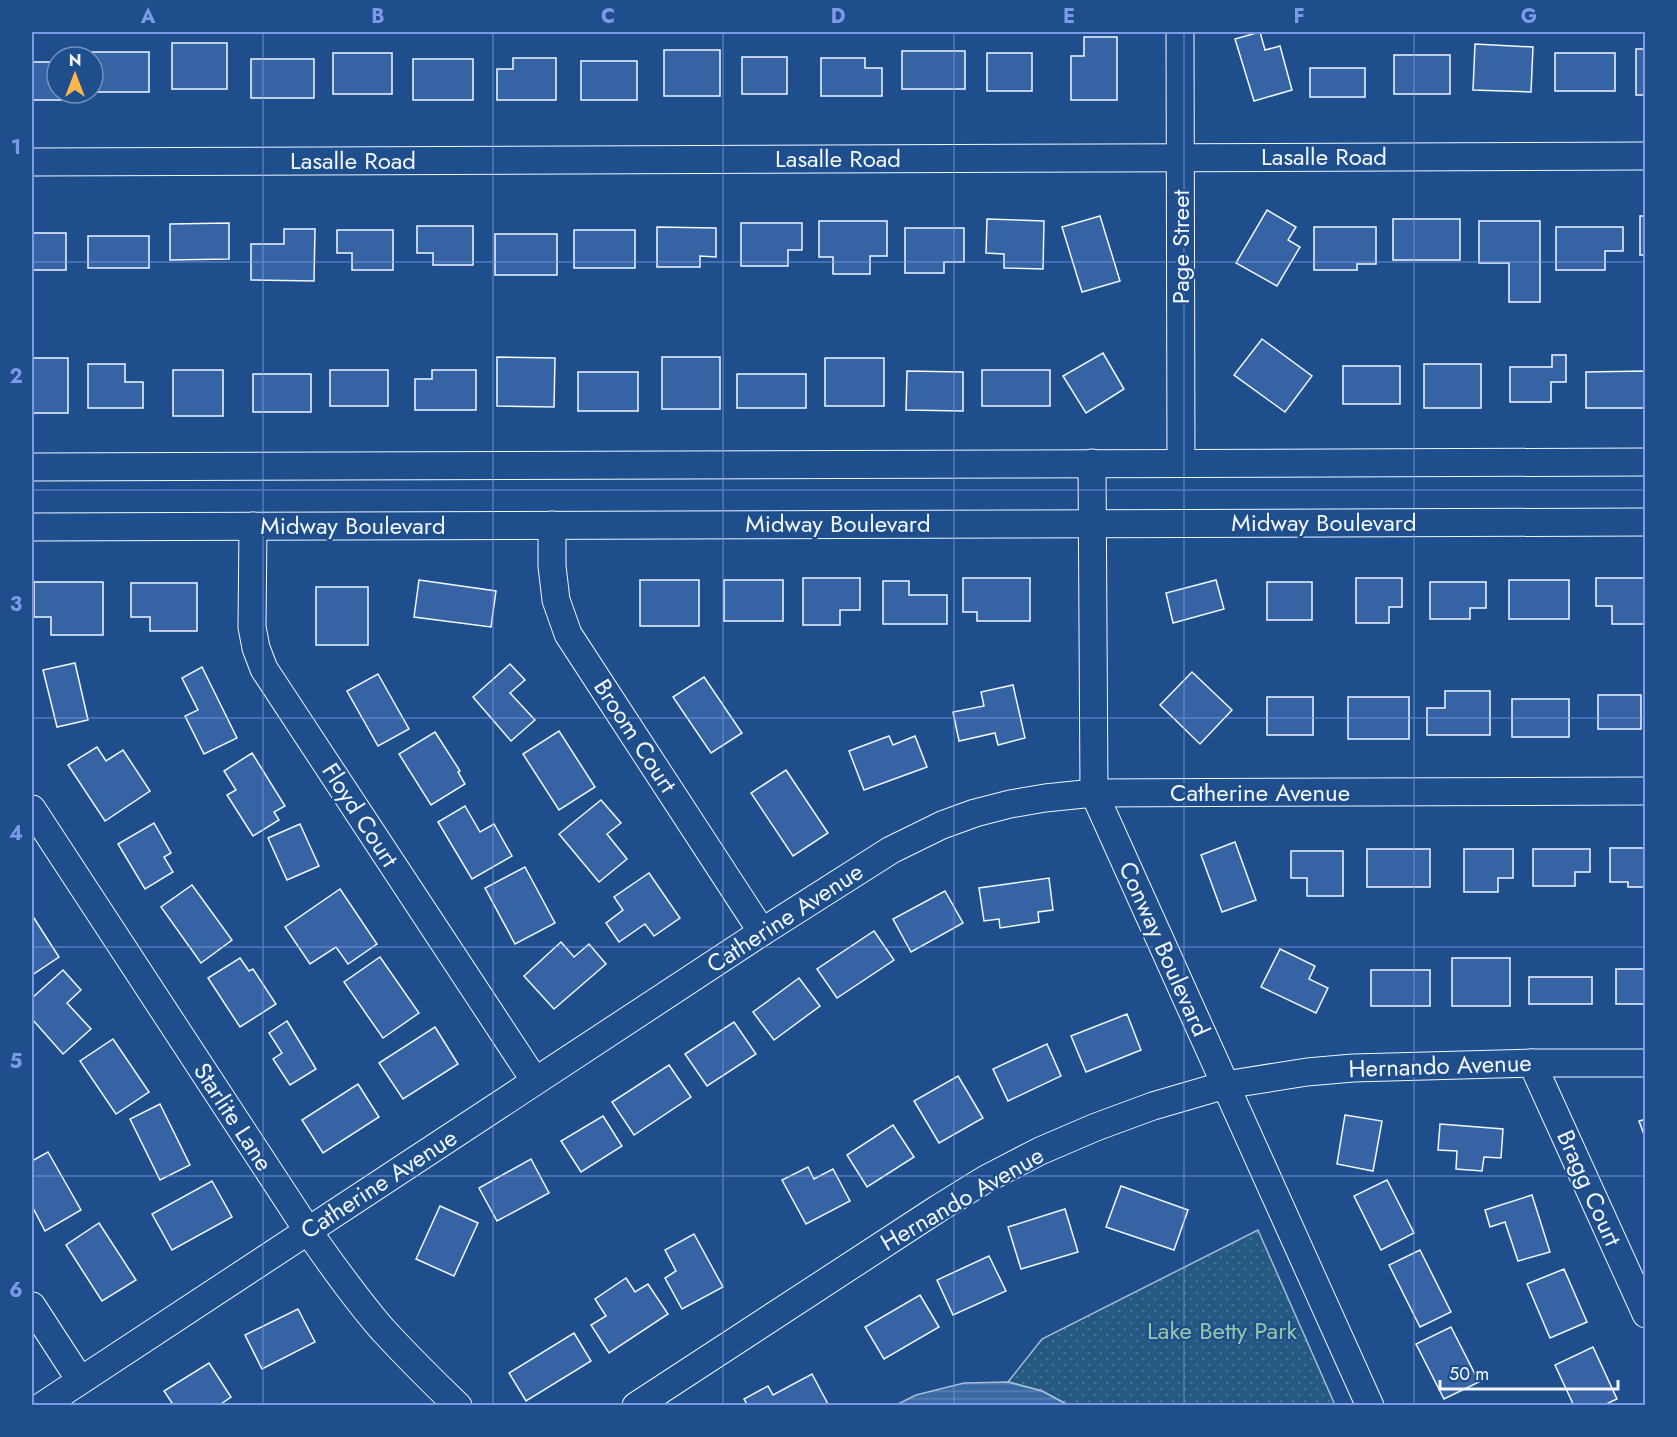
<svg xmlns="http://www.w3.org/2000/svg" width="1677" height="1437" font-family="Jost,sans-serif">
	<defs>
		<pattern id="green-dots" width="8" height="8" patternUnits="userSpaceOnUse" patternTransform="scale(1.5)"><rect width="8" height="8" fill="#245a82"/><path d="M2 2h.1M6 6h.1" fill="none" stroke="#447295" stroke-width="1.8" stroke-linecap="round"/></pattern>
		<pattern id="water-rules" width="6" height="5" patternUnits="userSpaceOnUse" patternTransform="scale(1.5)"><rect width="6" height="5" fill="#3b69a3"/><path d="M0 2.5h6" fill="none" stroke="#587fb1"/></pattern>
	</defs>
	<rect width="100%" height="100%" fill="#1f4e8c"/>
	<path fill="url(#green-dots)" stroke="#a8bbd7" stroke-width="1.5" d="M1258,1230l77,175h-267l-26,-14 -34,-9 34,-43z"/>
	<path fill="url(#water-rules)" stroke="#a8bbd7" stroke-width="1.5" d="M1008,1382l34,9 26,14h-172l20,-10 48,-12z"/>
	<g fill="#3563a3" stroke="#f2f6ff" stroke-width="1.5">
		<path d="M1260,32l5,18 15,-4 12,44 -38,11 -19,-62z"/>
		<path d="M1084,37h33v63h-46v-44h13z"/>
		<rect x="172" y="43" width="55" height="46"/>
		<path d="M1475,44l58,3 -2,45 -58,-2z"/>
		<rect x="1636" y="49" width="10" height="46"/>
		<rect x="664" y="50" width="56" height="46"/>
		<rect x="902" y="51" width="63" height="38"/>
		<path d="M87,52h62v40h-56v-35h-6z"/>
		<rect x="333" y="53" width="59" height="41"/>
		<rect x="987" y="53" width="45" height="38"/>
		<rect x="1555" y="53" width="60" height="38"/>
		<rect x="1394" y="55" width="56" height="39"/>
		<rect x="742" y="57" width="45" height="37"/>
		<path d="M513,58h43v42h-59v-31h16z"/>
		<path d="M821,58h44v10h17v28h-61z"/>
		<rect x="251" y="59" width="63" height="39"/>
		<rect x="413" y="59" width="60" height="41"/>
		<rect x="581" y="61" width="56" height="39"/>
		<path d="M32,62h25v31h10v7h-35z"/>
		<rect x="1310" y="68" width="55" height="29"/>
		<path d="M1267,210l29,17 -8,13 12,7 -23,39 -41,-23z"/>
		<path d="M1100,216l20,65 -38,11 -20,-65z"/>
		<rect x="1640" y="216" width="6" height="39"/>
		<path d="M987,219l57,2 -1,48 -39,-1v-14l-18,-1z"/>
		<rect x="1393" y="219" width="67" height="41"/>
		<path d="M819,221h68v35h-17v18h-37v-17h-14z"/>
		<path d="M1479,221h61v81h-31v-39h-30z"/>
		<path d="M229,223v36l-59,1v-36z"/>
		<path d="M741,223h61v27h-14v16h-47z"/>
		<path d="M417,226h56v39h-40v-12h-16z"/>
		<path d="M657,227l59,1v29l-16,-1v11h-43z"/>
		<path d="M1314,227h62v37h-19v6h-43z"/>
		<path d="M1556,227h67v24h-18v19h-49z"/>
		<path d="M905,228h59v34h-20v11h-39z"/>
		<path d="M284,229h31l-1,52 -63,-1v-36h33z"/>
		<path d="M337,230h56v40h-41v-17h-15z"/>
		<rect x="574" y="230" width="61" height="38"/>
		<rect x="32" y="233" width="34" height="37"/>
		<rect x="495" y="234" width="62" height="41"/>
		<rect x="88" y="236" width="61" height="32"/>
		<path d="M1262,339l50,37 -27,36 -51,-37z"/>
		<path d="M1103,353l21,36 -38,24 -23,-37z"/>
		<path d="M1552,355h14v27h-15v20h-41v-35h42z"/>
		<path d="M497,357l58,1 -1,49 -57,-1z"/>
		<rect x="662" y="357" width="58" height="52"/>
		<rect x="32" y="358" width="36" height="55"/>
		<rect x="825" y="358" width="59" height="48"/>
		<path d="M88,364h37v18h18v26h-55z"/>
		<rect x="1424" y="364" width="57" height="44"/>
		<rect x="1343" y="366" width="57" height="38"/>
		<rect x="173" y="370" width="50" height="46"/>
		<rect x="330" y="370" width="58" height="36"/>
		<path d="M432,370h44v40h-61v-31h17z"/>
		<rect x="982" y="370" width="68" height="36"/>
		<path d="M907,371l56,1v39l-57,-1z"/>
		<path d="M1645,371v37h-59v-36z"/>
		<rect x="578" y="372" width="60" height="39"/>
		<rect x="253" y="374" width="58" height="38"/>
		<rect x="737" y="374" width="69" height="34"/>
		<path d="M803,578h57v32h-20v15h-37z"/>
		<path d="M963,578h67v43h-53v-9h-14z"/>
		<path d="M1356,578h46v29h-13v16h-33z"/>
		<path d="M1596,578h50v46h-34v-18h-16z"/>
		<path d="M419,580l77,11 -5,36 -77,-10z"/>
		<rect x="640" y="580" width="59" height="46"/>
		<rect x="724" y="580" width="59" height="41"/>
		<path d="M1216,580l8,29 -51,14 -7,-30z"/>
		<rect x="1509" y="580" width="60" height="39"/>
		<path d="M883,581h26v14h38v29h-64z"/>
		<path d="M34,582h69v53h-52v-18h-17z"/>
		<rect x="1267" y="582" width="45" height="38"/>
		<path d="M1430,582h56v26h-16v11h-40z"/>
		<path d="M131,583h66v48h-47v-14h-19z"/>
		<rect x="316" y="587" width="52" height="58"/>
		<path d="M75,663l13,57 -31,7 -14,-57z"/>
		<path d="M510,664l15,16 -15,13 25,27 -24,21 -38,-44z"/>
		<path d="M202,667l35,71 -33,16 -19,-38 13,-6 -16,-32z"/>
		<path d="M1192,672l40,38 -32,34 -40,-39z"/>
		<path d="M378,674l31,55 -31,17 -31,-55z"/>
		<path d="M704,677l38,56 -31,20 -38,-56z"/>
		<path d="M1013,685l12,53 -27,7 -3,-12 -36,8 -6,-29 31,-6 -3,-14z"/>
		<path d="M1445,691h45v44h-63v-27h18z"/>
		<rect x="1598" y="695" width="43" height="34"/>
		<rect x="1267" y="697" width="46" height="38"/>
		<rect x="1348" y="697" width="61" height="42"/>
		<rect x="1512" y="699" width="57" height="38"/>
		<path d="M559,731l36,56 -36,23 -36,-56z"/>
		<path d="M435,732l25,39 -2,1 7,12 -34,21 -32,-51z"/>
		<path d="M889,736l4,9 22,-9 12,31 -63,23 -15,-39z"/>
		<path d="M97,747l9,14 17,-11 27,41 -45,30 -37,-56z"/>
		<path d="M252,753l33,53 -11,6 5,8 -26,16 -26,-41 9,-5 -12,-19z"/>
		<path d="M786,770l42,63 -35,23 -42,-63z"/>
		<path d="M601,800l20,23 -14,11 20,25 -28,23 -40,-48z"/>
		<path d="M465,806l15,26 14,-8 18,32 -40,23 -34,-57z"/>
		<path d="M154,823l17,30 -7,4 9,15 -28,17 -27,-45z"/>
		<path d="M300,824l19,42 -32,14 -19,-42z"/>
		<path d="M1235,842l21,58 -34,12 -21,-57z"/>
		<path d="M1610,848h36v39h-18v-5h-18z"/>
		<rect x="1367" y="849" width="63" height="38"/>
		<path d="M1464,849h49v29h-15v14h-34z"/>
		<path d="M1533,849h57v23h-15v14h-42z"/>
		<path d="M1291,851h52v45h-36v-18h-16z"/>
		<path d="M525,867l30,56 -40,21 -30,-56z"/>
		<path d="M649,873l31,45 -26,18 -9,-12 -26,18 -13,-19 17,-13 -9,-13z"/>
		<path d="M1049,878l4,32 -15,2 1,10 -39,6 -1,-9 -15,2 -5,-33z"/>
		<path d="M192,885l40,55 -31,23 -40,-56z"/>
		<path d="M340,889l37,55 -29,20 -12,-17 -26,17 -25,-37z"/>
		<path d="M945,891l18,32 -52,29 -18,-33z"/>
		<path d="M32,915l27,42 -27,18z"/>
		<path d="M874,931l20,29 -57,38 -20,-29z"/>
		<path d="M561,942l13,15 15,-13 17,20 -52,45 -30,-33z"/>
		<path d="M1280,949l35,17 -6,13 19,9 -12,25 -55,-26z"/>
		<path d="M380,957l39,56 -36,25 -39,-56z"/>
		<path d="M240,958l9,13 4,-2 23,35 -36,23 -32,-49z"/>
		<rect x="1452" y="958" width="58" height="48"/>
		<rect x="1616" y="969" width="30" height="35"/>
		<path d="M63,970l18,20 -14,13 24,26 -28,25 -31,-35v-21z"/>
		<rect x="1371" y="970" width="59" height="36"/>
		<rect x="1529" y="977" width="63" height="27"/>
		<path d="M799,978l21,28 -46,34 -21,-28z"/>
		<path d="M1127,1014l14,36 -55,22 -15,-36z"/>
		<path d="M287,1021l29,48 -26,16 -17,-26 9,-6 -13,-20z"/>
		<path d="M734,1022l22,32 -49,32 -22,-32z"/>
		<path d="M435,1027l23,37 -55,35 -24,-36z"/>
		<path d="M113,1039l36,53 -33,22 -36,-53z"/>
		<path d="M1047,1044l14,32 -53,25 -15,-32z"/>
		<path d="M669,1065l22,32 -57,38 -22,-33z"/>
		<path d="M958,1076l25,42 -44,25 -25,-42z"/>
		<path d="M358,1084l21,33 -56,36 -21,-33z"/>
		<path d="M160,1104l30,61 -30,15 -30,-61z"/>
		<path d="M1345,1115l37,6 -9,50 -36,-7z"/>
		<path d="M603,1116l19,30 -41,26 -20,-31z"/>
		<path d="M1646,1119v21l-7,-19z"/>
		<path d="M1440,1124l63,5 -2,29 -17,-1 -2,14 -26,-2 1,-18 -19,-1z"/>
		<path d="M893,1125l21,32 -47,30 -20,-32z"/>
		<path d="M48,1152l33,58 -36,21 -13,-25v-45z"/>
		<path d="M531,1159l18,34 -52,28 -18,-33z"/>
		<path d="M808,1167l6,12 19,-10 17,32 -44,23 -24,-44z"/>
		<path d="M1387,1180l27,53 -33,17 -27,-54z"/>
		<path d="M212,1181l20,36 -60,33 -20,-36z"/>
		<path d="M1121,1186l67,24 -14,40 -68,-23z"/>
		<path d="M1532,1195l18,57 -32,9 -13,-39 -15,5 -5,-17z"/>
		<path d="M440,1206l38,17 -24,53 -38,-17z"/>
		<path d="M1065,1209l13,43 -57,17 -13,-42z"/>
		<path d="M99,1223l37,57 -34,21 -36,-56z"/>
		<path d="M694,1234l29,53 -41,22 -17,-31 11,-7 -11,-21z"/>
		<path d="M1420,1250l31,62 -31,15 -31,-62z"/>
		<path d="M989,1256l17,35 -53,24 -16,-35z"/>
		<path d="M1564,1269l23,53 -37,16 -23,-54z"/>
		<path d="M626,1278l9,14 13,-8 20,30 -59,39 -18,-28 15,-9 -11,-17z"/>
		<path d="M920,1295l19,32 -55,32 -19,-32z"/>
		<path d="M298,1309l17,33 -53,27 -17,-34z"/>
		<path d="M1451,1327l28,55 -35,17 -28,-55z"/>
		<path d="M574,1333l17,28 -65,40 -17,-28z"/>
		<path d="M1593,1347l24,52 -15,7h-28l-19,-41z"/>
		<path d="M209,1363l22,34 -13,9h-44l-10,-15z"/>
		<path d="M812,1374l17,32h-81l-4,-7 24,-13 5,9z"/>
	</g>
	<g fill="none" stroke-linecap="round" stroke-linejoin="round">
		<g stroke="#f2f6ff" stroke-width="29">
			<g id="minor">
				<path d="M1180,32l1,431"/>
				<path d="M32,162l1614,-6"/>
				<path d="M1092,463l2,330 276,613"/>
				<path d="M32,467l1614,-5"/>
				<path d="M552,525v41l4,34 12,34 194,298"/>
				<path d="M253,526l-1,101 4,21 8,21 271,412"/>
				<path d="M32,527l1614,-5"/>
				<path d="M32,809l276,422c24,34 48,68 75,99 24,26 49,51 75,76"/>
				<path d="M1532,1063l114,251"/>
				<path d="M32,1306l48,74"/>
				<path d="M42,1406l720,-474 129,-82 51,-25 33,-12 35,-9 35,-6 49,-5 552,-2"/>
				<path d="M636,1406l303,-198 47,-29 54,-28 56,-24 57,-21 72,-21 82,-13 46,-4 179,-5h114"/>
			</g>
		</g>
		<use href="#minor" stroke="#1f4e8c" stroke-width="27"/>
	</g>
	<path fill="none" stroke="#7d9aea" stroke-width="1.5" stroke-opacity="0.55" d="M263,32v1374M493,32v1374M723,32v1374M954,32v1374M1184,32v1374M1414,32v1374M32,262h1614M32,490h1614M32,718h1614M32,947h1614M32,1176h1614"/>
	<g text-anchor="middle" stroke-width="4.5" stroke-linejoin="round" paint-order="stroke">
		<g font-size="24" fill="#f2f6ff" stroke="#1f4e8c">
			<text x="1324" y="165">Lasalle Road</text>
			<text x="838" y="167">Lasalle Road</text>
			<text x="353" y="169">Lasalle Road</text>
			<text transform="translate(1181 247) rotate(-90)" y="8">Page Street</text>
			<text x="1324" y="531">Midway Boulevard</text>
			<text x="838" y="532">Midway Boulevard</text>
			<text x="353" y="534">Midway Boulevard</text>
			<text transform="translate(635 736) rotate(57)" y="8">Broom Court</text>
			<text x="1260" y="801">Catherine Avenue</text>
			<text transform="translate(360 815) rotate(57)" y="8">Floyd Court</text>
			<text transform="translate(785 918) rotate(-33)" y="8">Catherine Avenue</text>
			<text transform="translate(1164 949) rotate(66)" y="8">Conway Boulevard</text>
			<text transform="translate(1440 1066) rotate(-2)" y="8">Hernando Avenue</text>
			<text transform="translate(233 1117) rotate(57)" y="8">Starlite Lane</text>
			<text transform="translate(379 1184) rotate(-33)" y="8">Catherine Avenue</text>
			<text transform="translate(1589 1188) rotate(66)" y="8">Bragg Court</text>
			<text transform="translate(962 1199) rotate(-30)" y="8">Hernando Avenue</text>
		</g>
		<g font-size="24" fill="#97c8a6" stroke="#1f4e8c">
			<text x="1222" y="1339">Lake Betty Park</text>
		</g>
	</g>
	<rect width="1677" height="1437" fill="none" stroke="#1f4e8c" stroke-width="66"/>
	<g transform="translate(75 75)"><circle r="28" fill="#1f4e8c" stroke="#7391ba" stroke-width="1.5"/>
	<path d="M0-4.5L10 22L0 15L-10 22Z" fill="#ffb74d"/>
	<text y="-9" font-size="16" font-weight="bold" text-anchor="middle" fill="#f2f6ff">N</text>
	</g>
	<path d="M1440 1380v9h178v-9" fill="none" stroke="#f2f6ff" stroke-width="3"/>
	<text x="1449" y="1380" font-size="18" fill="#f2f6ff" stroke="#1f4e8c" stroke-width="4.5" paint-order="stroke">50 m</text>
	<rect x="33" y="33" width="1611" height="1371" fill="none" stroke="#7d9aea" stroke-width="2"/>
	<g font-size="20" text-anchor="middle" font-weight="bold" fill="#7d9aea">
		<text x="148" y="23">A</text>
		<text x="378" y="23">B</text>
		<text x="608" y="23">C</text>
		<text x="838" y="23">D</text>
		<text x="1069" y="23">E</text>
		<text x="1299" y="23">F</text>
		<text x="1529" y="23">G</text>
		<text x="16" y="154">1</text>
		<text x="16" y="383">2</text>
		<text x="16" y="611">3</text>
		<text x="16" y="840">4</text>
		<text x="16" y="1068">5</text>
		<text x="16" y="1297">6</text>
	</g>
</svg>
